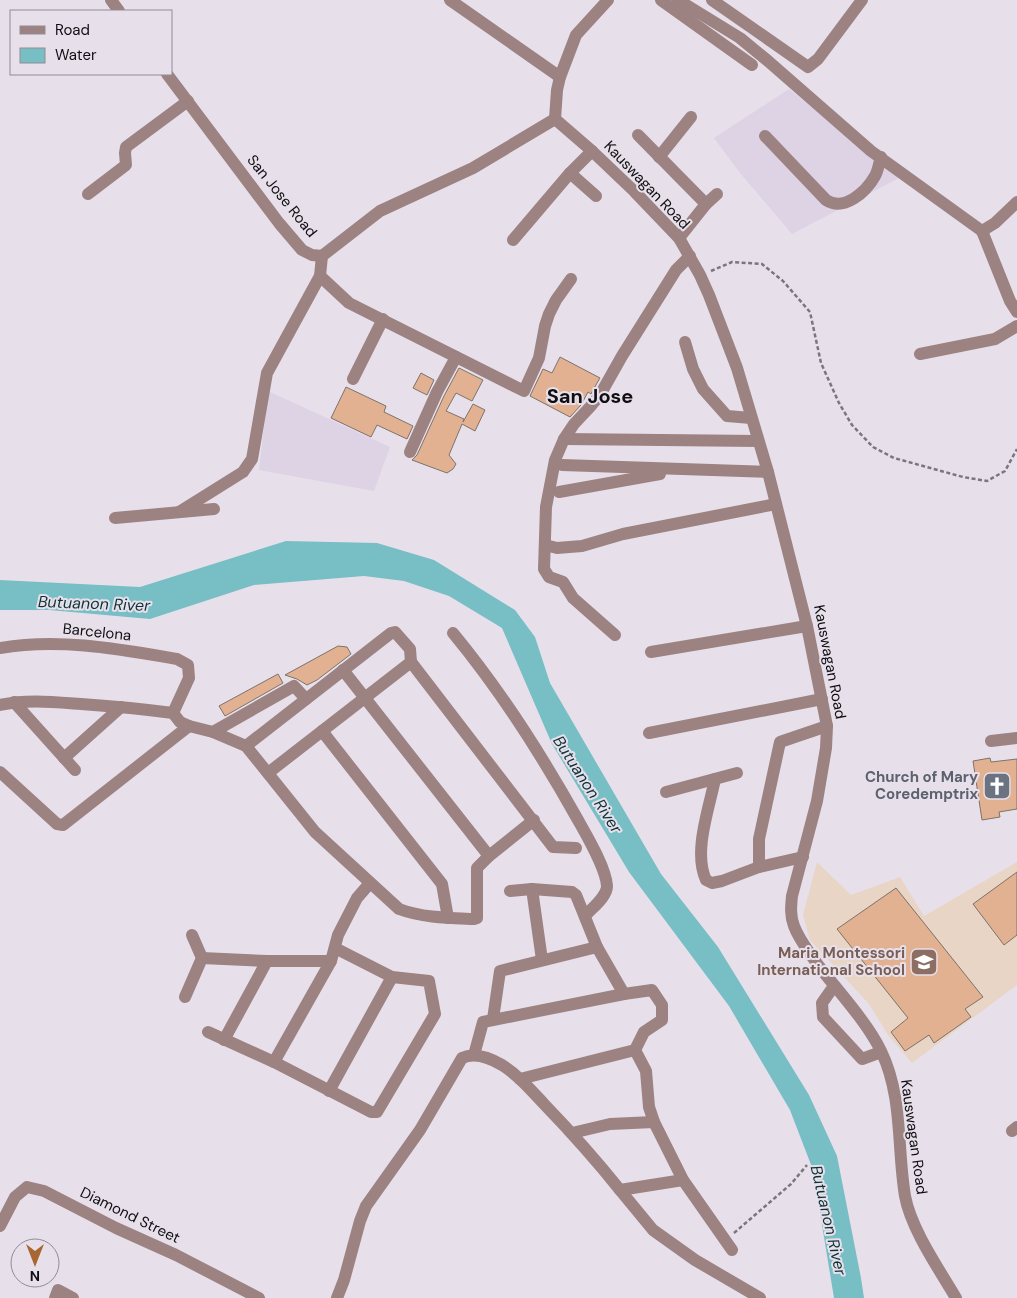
<svg xmlns="http://www.w3.org/2000/svg" width="1017" height="1298" font-family="'DM Sans',sans-serif">
	<rect width="100%" height="100%" fill="#e7e0eb"/>
	<g fill="#ded2e5">
		<path d="M789,89l110,89 -107,56 -52,-61 -26,-35z"/>
		<path d="M268,391l122,56 -16,44 -115,-21z"/>
	</g>
	<path fill="#e8d5c5" d="M817,862l34,33 49,-18 24,39 93,-54v123l-105,78 -24,-28 -19,-31 -59,-64 -7,-25z"/>
	<path fill="#77bec5" d="M286,541l91,2 57,17 81,50 20,27 15,46 111,191 57,73 91,148 28,61 24,122 3,20h-30l-21,-128 -23,-60 -61,-104 -100,-134 -77,-128 -50,-116 -53,-32 -45,-15 -40,-5 -110,9 -104,34 -101,-9h-49v-30l140,7z"/>
	<g fill="#e2b191" stroke="#7d726b">
		<path d="M560,357l40,21 -7,12 -2,4 -3,-2 -7,13 -11,12 -40,-21 13,-27 9,4z"/>
		<path d="M459,368l24,12 -11,21 -16,-8 -10,18 18,8 -1,3 10,-18 12,6 -10,21 -13,-7 -13,31 7,9 -3,5 -6,4 -35,-13 5,-5 27,-59z"/>
		<path d="M421,373l13,7 -7,15 -14,-7z"/>
		<path d="M346,387l40,19 -2,6 29,14 -6,13 -30,-14 -6,12 -40,-19z"/>
		<path d="M338,646l9,1 4,7 -34,26 -10,5 -10,-6 -12,-4z"/>
		<path d="M278,674l5,9 -58,33 -6,-10z"/>
		<path d="M990,758l1,4 26,-3v50l-18,3 1,5 -18,3 -9,-59z"/>
		<path d="M1017,872v63l-13,10 -31,-41z"/>
		<path d="M896,888l87,109 -18,12 6,8 -37,26 -5,-8 -24,16 -14,-19 17,-14 -71,-89z"/>
	</g>
	<g fill="none" stroke-linecap="round" stroke-linejoin="round">
		<g stroke="#7b767d" stroke-width="2.5" stroke-dasharray="4 2.5" stroke-linecap="butt">
			<path d="M711,271l21,-9 30,2 21,17 27,31 11,51 18,40 13,22 21,22 21,11 69,19 24,4 18,-10 12,-22"/>
			<path d="M734,1233l57,-49 16,-19"/>
		</g>
		<g stroke="#9d8282" stroke-width="12">
			<path d="M111,0l8,11"/>
			<path d="M450,0l110,77"/>
			<path d="M661,0l91,65"/>
			<path d="M678,0l62,38 28,23 103,90 111,80 28,70 7,11"/>
			<path d="M712,0l96,67 10,-8 44,-59"/>
			<path d="M167,74l112,149 23,27 10,5 10,1 58,-45 93,-43 82,-49"/>
			<path d="M555,119l37,32 42,40 45,47 21,37 9,20 28,73 31,104 39,154 20,100 -1,22 -9,53 -25,95c-1,10 -2,20 2,30 5,14 16,27 24,39 20,26 49,57 63,86 22,45 16,97 24,145 6,33 34,73 51,102"/>
			<path d="M555,119l2,-29 3,-13 16,-42 32,-35"/>
			<path d="M638,135l68,69"/>
			<path d="M765,136l61,64c18,12 40,-8 49,-24 3,-5 4,-13 6,-19"/>
			<path d="M659,157l32,-40"/>
			<path d="M570,173l26,23"/>
			<path d="M88,194l38,-29 -1,-12 1,-6 62,-46"/>
			<path d="M982,231l13,-8 22,-21"/>
			<path d="M679,238l27,-34 11,-10"/>
			<path d="M513,240l57,-67 22,-22"/>
			<path d="M320,276l29,27 175,88 15,-33 6,-32 4,-12 7,-14 15,-21"/>
			<path d="M685,342l8,27 10,20 24,27 24,2"/>
			<path d="M920,354l75,-15 22,-13"/>
			<path d="M353,379l30,-60"/>
			<path d="M564,439l194,2"/>
			<path d="M410,452l27,-60 19,-35"/>
			<path d="M562,465l206,7"/>
			<path d="M559,492l101,-18"/>
			<path d="M179,512l64,-40 9,-13 15,-86 53,-97 2,-20"/>
			<path d="M115,518l99,-9"/>
			<path d="M545,545l12,3 25,-2 41,-12 153,-30"/>
			<path d="M453,633c48,58 88,121 125,187 9,16 28,48 29,66 0,11 -15,22 -22,30"/>
			<path d="M615,635l-42,-37 -10,-16 -14,-5 -5,-8 2,-62 9,-47 9,-21 10,-15 16,-17 10,-12 22,-39 54,-86 14,-14"/>
			<path d="M0,648c60,-10 118,1 177,11l11,6 1,13 -16,35"/>
			<path d="M651,652l156,-26"/>
			<path d="M343,670l146,186"/>
			<path d="M14,702l61,68"/>
			<path d="M0,705c26,-6 54,-3 81,-1 31,2 61,5 92,9l7,9 9,4 24,6 33,14 69,86 84,77c24,9 50,9 75,10l3,-1v-50l12,-12 45,-36"/>
			<path d="M322,731l120,153 6,34"/>
			<path d="M213,732l81,-46 12,13"/>
			<path d="M649,733l173,-34"/>
			<path d="M991,741l26,-3"/>
			<path d="M246,746l145,-113 4,-1 15,17 1,13 142,185 23,1"/>
			<path d="M64,758l57,-51"/>
			<path d="M0,772l57,52 6,1 126,-99"/>
			<path d="M268,773l143,-111"/>
			<path d="M715,779c-6,30 -22,73 -9,101l6,3 10,-2 37,-14 44,-10"/>
			<path d="M666,792l71,-19"/>
			<path d="M759,867v-28l21,-97 47,-16"/>
			<path d="M532,889l10,71"/>
			<path d="M510,891l22,-2 40,3 4,3 21,52 27,47"/>
			<path d="M202,958l65,3h64"/>
			<path d="M834,986l-12,17 1,14 39,42 19,-7"/>
			<path d="M185,997l17,-39 -10,-23"/>
			<path d="M493,1019l7,-48 97,-24"/>
			<path d="M208,1032l66,30 97,50h6l58,-98 -6,-33 -37,-4 -57,-29"/>
			<path d="M224,1040l43,-79"/>
			<path d="M635,1050l11,21 3,36 5,15 29,58 49,70"/>
			<path d="M474,1055l9,-33 141,-28 28,-4 10,15v15l-18,12 -9,18 -115,29"/>
			<path d="M274,1062l57,-101 7,-26 19,-37 13,-15"/>
			<path d="M329,1091l63,-114"/>
			<path d="M1012,1131l5,-4"/>
			<path d="M572,1133l38,-9 44,-2"/>
			<path d="M620,1190l33,40 42,30 65,38"/>
			<path d="M0,1226l15,-29 12,-10 17,4 72,37 60,27 83,43"/>
			<path d="M55,1298l3,-8 15,8"/>
			<path d="M337,1298l7,-18 16,-59 6,-15 54,-76 42,-72c13,-6 28,0 40,7 16,10 29,25 42,39 27,28 52,56 76,86l63,-10"/>
		</g>
	</g>
	<defs>
		<g id="church-square" transform="scale(1.4375)"><rect x="-9" y="-9" width="18" height="18" rx="4" fill="#6b7280" stroke="#e7e0eb"/><path d="M-1.2-6h2.4v3.5h3.3v2.4h-3.3V6h-2.4V-.1h-3.3v-2.4h3.3Z" fill="#fff"/></g>
		<g id="school-square" transform="scale(1.4375)"><rect x="-9" y="-9" width="18" height="18" rx="4" fill="#8d6e63" stroke="#e7e0eb"/><path d="M0-5L7-2L0 1L-7-2ZM-4 1L0 2.5L4 1V4Q0 6-4 4Z" fill="#fff"/></g>
	</defs>
	<g fill-rule="evenodd">
		<use href="#church-square" x="997" y="786"/>
		<use href="#school-square" x="924" y="962"/>
	</g>
	<g text-anchor="middle" stroke-width="4" stroke-linejoin="round" paint-order="stroke">
		<g font-size="15" fill="#100e11" stroke="#e7e0eb">
			<text transform="translate(647 185) rotate(46)" y="5">Kauswagan Road</text>
			<text transform="translate(282 196) rotate(51)" y="5">San Jose Road</text>
			<text transform="translate(97 632) rotate(6)" y="5">Barcelona</text>
			<text transform="translate(830 662) rotate(79)" y="5">Kauswagan Road</text>
			<text transform="translate(914 1137) rotate(82)" y="5">Kauswagan Road</text>
			<text transform="translate(130 1215) rotate(26)" y="5">Diamond Street</text>
		</g>
		<g font-size="15" font-weight="bold" fill="#5b616d" stroke="#e7e0eb" text-anchor="end">
			<text x="978" y="782">Church of Mary<tspan x="978" dy="17">Coredemptrix</tspan></text>
		</g>
		<g font-size="15" font-weight="bold" fill="#785e54" stroke="#e7e0eb" text-anchor="end">
			<text x="905" y="958">Maria Montessori<tspan x="905" dy="17">International School</tspan></text>
		</g>
		<g font-size="16" font-style="italic" fill="#0d3235" stroke="#e7e0eb">
			<text transform="translate(94 603) rotate(2)" y="6">Butuanon River</text>
			<text transform="translate(588 784) rotate(57)" y="6">Butuanon River</text>
			<text transform="translate(829 1220) rotate(77)" y="6">Butuanon River</text>
		</g>
		<g font-size="20" font-weight="bold" fill="#100e11" stroke="#e7e0eb">
			<text x="590" y="403">San Jose</text>
		</g>
	</g>
	<rect x="10" y="10" width="162" height="65" fill="#e7e0eb" stroke="#918c94"/>
	<rect x="20" y="26" width="25" height="8" fill="#9d8282" stroke="#918c94"/>
	<text x="55" y="35" font-size="15" fill="#100e11">Road</text>
	<rect x="20" y="48" width="25" height="15" fill="#77bec5" stroke="#918c94"/>
	<text x="55" y="60" font-size="15" fill="#100e11">Water</text>
	<g transform="translate(35 1263) rotate(180)"><circle r="24" fill="#e7e0eb" stroke="#918c94"/>
	<path d="M0-4L9 19L0 12L-9 19Z" fill="#a86632"/>
	<text y="-8" font-size="14" font-weight="bold" text-anchor="middle" fill="#100e11">N</text>
	</g>
</svg>
